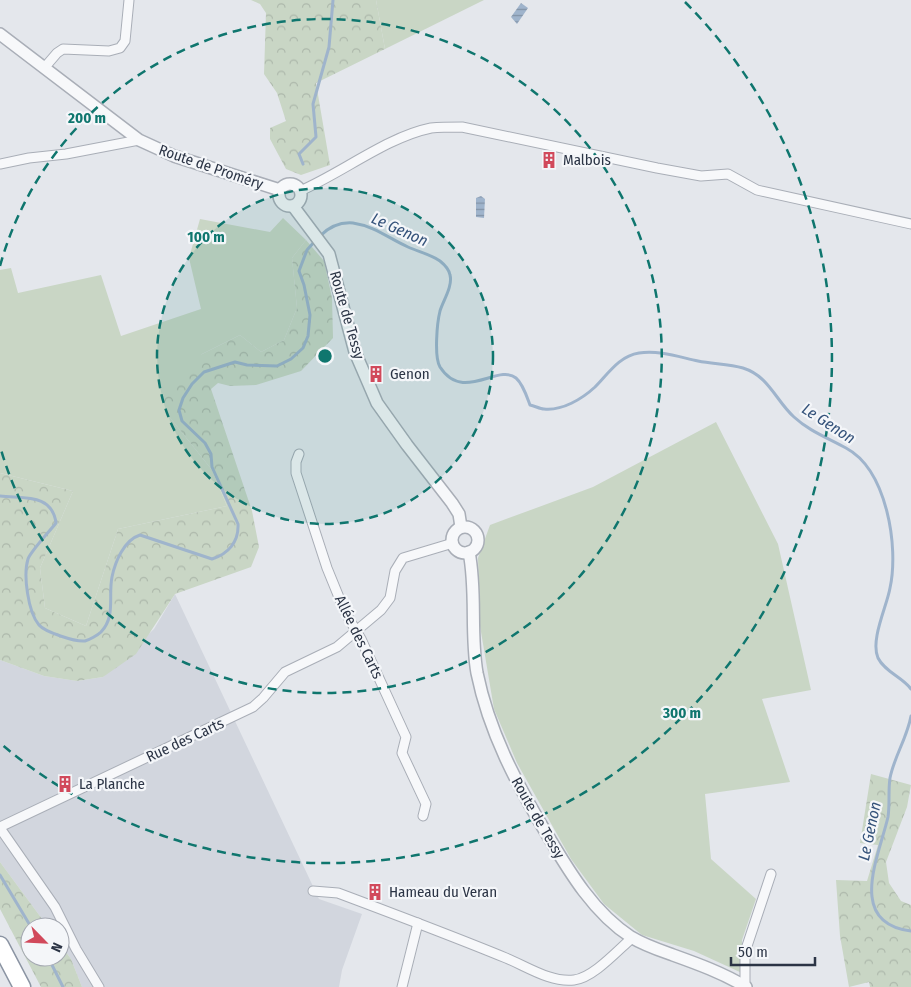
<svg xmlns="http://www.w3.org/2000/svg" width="911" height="987" font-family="'Fira Sans Condensed',sans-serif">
	<defs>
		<pattern id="forest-crowns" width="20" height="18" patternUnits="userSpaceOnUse" patternTransform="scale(1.25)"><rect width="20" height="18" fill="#c9d6c5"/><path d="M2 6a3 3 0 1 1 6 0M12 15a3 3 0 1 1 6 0" fill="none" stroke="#adb8ab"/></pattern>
		<pattern id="water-rules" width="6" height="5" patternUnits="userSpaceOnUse" patternTransform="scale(1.25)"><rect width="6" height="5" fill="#9fb4cc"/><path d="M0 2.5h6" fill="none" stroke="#8293a7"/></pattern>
	</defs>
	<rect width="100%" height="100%" fill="#e4e7ec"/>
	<path fill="#d2d6de" d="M175,594l144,305 43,15 -20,56 -3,17h-257l-11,-28 -11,-15v-17h-12l-48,-65v-202l44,16 33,5 26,-4 51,-48z"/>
	<g fill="#c9d6c5">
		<path d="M376,0h108l-99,49z"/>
		<path d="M283,218l23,22 -14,18 5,50 -13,32 -23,12 -21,-17 -38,19 -34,61 44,55 15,36 -109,23 -32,97 -41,-18 -5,-40 33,-77 -73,-18v-203l11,-2 7,25 83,-18 20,61 80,-27 -12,-51 11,-39 70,13z"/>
		<path d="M716,422l62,122 33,146 -49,9 28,83 -85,12 6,65 45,40 -14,41v33l-48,-22 -52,-16 -38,-31 -33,-45 -54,-96 -23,-54 -14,-83 -2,-68 12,-33 103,-38z"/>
	</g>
	<g fill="url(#forest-crowns)">
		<path d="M251,0h125l9,49 -69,34 14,82 -29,10 -15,-6 -16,-30v-11l16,-7 -9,-28 -13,-19 2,-61 -6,-9z"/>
		<path d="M306,240l18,21 8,37 1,40 -32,33 -45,14 -26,1 -12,-3 -7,6 41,122 7,36 -8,20 -76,27 -39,60 -33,23 -26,4 -33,-5 -44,-16v-187l73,18 -33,77 5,40 41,18 32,-97 109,-23 -15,-36 -44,-55 -5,-21 39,-40 38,-19 21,17 23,-12 13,-32 -5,-50z"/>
		<path d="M871,774l40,11 -4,22 -21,55 3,21 12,18 10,4v82h-41l-1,-5 -20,5 -9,-51 -4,-56 31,1 11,-36 -18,-2z"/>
		<path d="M0,862l48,65h-18v30h30v-13l11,15 11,28h-41l-41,-78z"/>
	</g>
	<g fill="url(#water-rules)">
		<path d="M521,3l7,5 -11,16 -6,-7z"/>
		<path d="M481,196l4,3 -1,19 -8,-1v-19z"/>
	</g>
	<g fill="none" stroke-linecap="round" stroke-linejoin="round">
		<g stroke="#9fb4cc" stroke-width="3">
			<path d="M303,164l-4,-10 17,-17 -3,-33 16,-57 4,-47"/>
			<path d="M320,236c9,-9 20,-14 33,-13 21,3 37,16 55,24 11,5 22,7 32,14 5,4 9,8 10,14 3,11 -7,26 -10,36 -3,12 -6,46 0,56 23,36 58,-4 76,11 7,6 11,19 14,27 5,1 10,4 14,4 18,2 38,-10 51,-22 13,-13 24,-31 44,-34 20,-3 40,4 59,8 15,3 31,3 45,7 26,8 33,33 51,49 15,14 34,21 52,31 41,22 53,99 44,140 -3,18 -20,52 -12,70 7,14 24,19 33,31"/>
			<path d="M0,496c23,3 52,-3 56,27 -7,9 -25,28 -28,36 -5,16 0,53 11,66 6,7 36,17 46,16 4,-1 13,-6 16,-9 15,-16 7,-35 11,-55 3,-15 12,-37 28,-42l72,24c16,-5 27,-17 26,-35l-26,-57 -1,-13 -6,-11 -23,-22 -3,-11 4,-12 9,-14 12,-12 31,-10 12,3 30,1 14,-7 12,-11 5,-12 2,-21 -6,-30 -5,-14 8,-21 8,-9"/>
			<path d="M911,716c-4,22 -17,41 -21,62 -2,13 0,26 -2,39 -9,39 -42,106 23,114"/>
			<path d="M0,875l31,52"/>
			<path d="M48,957l15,30"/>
		</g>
		<g stroke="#a9aeb7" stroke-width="11">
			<g id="minor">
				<path d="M45,67l12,-14 6,-4 46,2 11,-3 5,-7 4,-41"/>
				<path d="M0,164l29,-6 37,-4 73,-14"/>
				<path d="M300,191c42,-18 87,-54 131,-63 10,-1 21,-1 31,-1l195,41 44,8 27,-2 29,16 154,34"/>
				<path d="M299,454l-3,8v11l31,95 18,44 16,27 45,98 -4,16 24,51 -3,12"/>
				<path d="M0,827l253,-120 10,-9 22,-26 52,-25 44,-37 9,-12 5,-27 8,-13 50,-15"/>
				<path d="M0,828l55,79 21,42 23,38"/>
				<path d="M313,891l25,2c56,21 112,42 168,65 20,8 45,25 68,22 19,-2 43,-29 58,-42"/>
				<path d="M402,987l16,-64"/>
				<path d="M745,987v-35l26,-78"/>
			</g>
		</g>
		<g stroke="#a9aeb7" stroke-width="14">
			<g id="tertiary">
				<path d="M0,34l139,106 35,16 106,34"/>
				<circle cx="290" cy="195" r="11"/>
				<path d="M293,206l36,48 26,98 22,51 30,42 45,58 7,11 2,13"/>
				<circle cx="465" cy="540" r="13"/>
				<path d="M469,552c8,40 1,81 8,121 12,59 40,112 71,163 22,37 46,77 83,101 13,8 28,13 42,18 25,9 50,18 73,32"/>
			</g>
		</g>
		<g stroke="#8b94a3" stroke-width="19">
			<path id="motorway" d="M0,945l22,42"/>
		</g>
		<use href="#minor" stroke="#f7f8fa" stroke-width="9"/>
		<use href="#tertiary" stroke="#f7f8fa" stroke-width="11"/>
		<use href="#motorway" stroke="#fff" stroke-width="16"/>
	</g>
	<circle cx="325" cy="356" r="168" fill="#0f766e" fill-opacity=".12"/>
	<g fill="none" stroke="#0f766e" stroke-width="2.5" stroke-dasharray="9 6">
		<circle cx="325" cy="356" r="168"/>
		<path d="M0 266A337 337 0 1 1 0 446"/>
		<path d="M685 2A505 505 0 0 1 0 743"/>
	</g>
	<defs>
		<g id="building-bare" transform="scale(1.35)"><path d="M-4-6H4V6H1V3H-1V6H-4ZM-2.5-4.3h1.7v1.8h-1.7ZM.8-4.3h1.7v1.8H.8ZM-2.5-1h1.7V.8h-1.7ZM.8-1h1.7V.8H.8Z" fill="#d1495b" stroke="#f4f6f9" stroke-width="2.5" paint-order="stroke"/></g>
	</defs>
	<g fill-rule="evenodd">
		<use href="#building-bare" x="549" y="160"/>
		<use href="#building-bare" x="376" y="374"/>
		<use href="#building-bare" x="65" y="784"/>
		<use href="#building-bare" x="375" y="892"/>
	</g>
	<g text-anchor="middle" stroke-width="4.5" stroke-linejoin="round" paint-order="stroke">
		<g font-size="15" fill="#2b3445" stroke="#f4f6f9" text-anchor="start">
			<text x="563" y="165">Malbois</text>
			<text x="390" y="379">Genon</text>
			<text x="79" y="789">La Planche</text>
			<text x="389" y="897">Hameau du Veran</text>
		</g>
		<g font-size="15" fill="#2b3445" stroke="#f4f6f9">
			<text transform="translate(211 167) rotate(19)" y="5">Route de Proméry</text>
			<text transform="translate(347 315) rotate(74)" y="5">Route de Tessy</text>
			<text transform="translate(359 637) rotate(64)" y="5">Allée des Carts</text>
			<text transform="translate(185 740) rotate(-25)" y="5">Rue des Carts</text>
			<text transform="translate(538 818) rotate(60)" y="5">Route de Tessy</text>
		</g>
		<g font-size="16" font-style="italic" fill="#34527a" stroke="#f4f6f9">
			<text transform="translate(400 229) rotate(24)" y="6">Le Genon</text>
			<text transform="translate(829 423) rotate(33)" y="6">Le Genon</text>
			<text transform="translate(869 831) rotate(-78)" y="6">Le Genon</text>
		</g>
	</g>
	<circle cx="325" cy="356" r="8" fill="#0f766e" stroke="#f4f6f9" stroke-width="2.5"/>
	<g font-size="15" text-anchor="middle" font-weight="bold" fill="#0f766e" stroke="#f4f6f9" stroke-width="4.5" stroke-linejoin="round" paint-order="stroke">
		<text x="87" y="123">200 m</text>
		<text x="206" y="242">100 m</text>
		<text x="682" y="718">300 m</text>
	</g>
	<g transform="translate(45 942) rotate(114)"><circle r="24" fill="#f4f6f9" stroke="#a4a8b1"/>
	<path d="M0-4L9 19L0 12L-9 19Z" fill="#d1495b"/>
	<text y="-8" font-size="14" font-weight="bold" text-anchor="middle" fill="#2b3445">N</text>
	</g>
	<path d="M731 957v8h84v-8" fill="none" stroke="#2b3445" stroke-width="2.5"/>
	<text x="738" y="957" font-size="15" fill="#2b3445" stroke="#f4f6f9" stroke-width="4" paint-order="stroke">50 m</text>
</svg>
